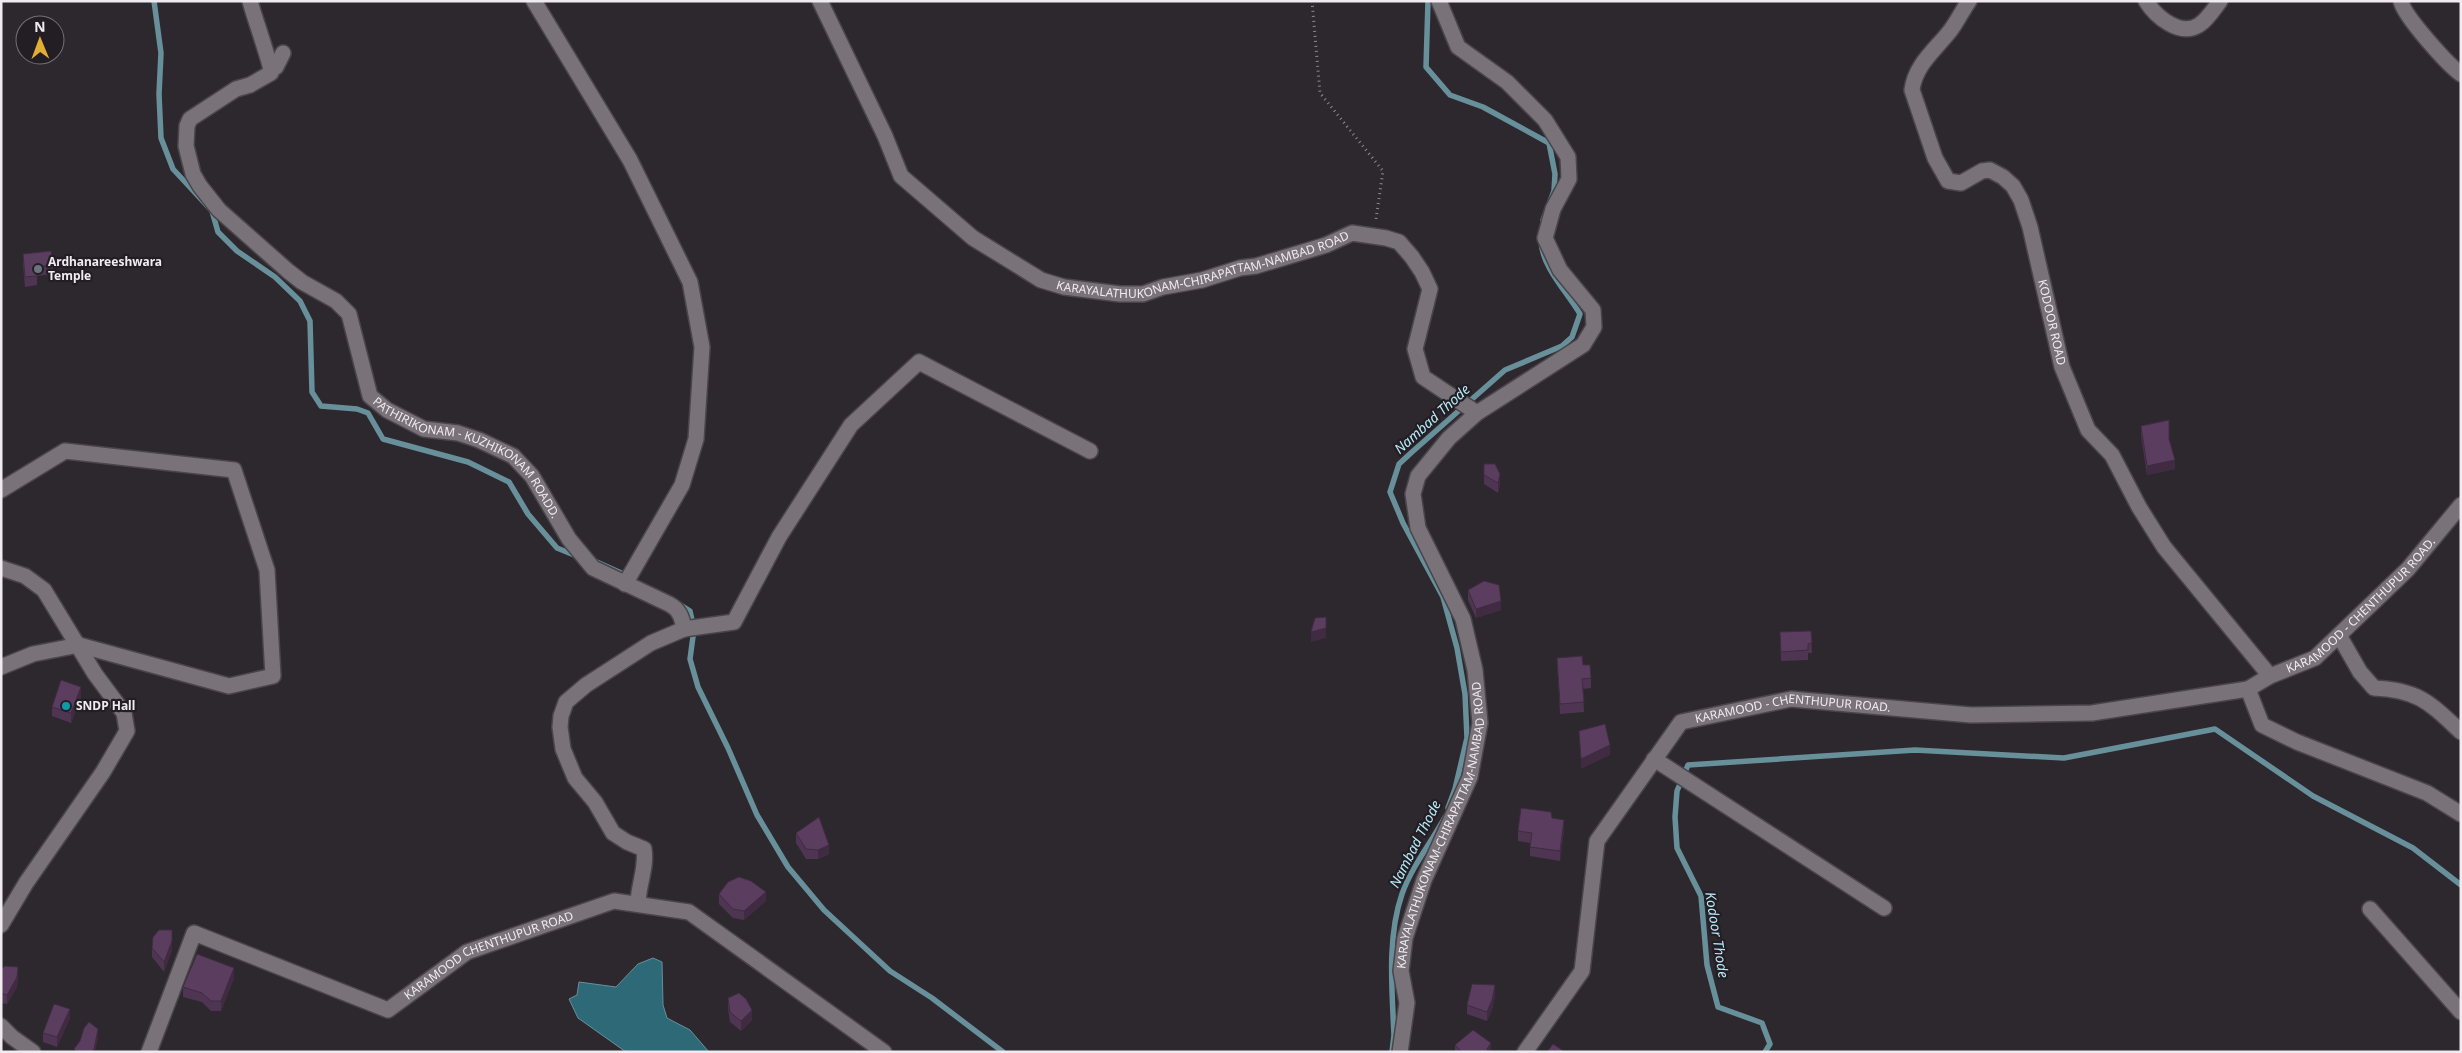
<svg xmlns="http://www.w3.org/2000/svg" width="2462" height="1053" font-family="'Noto Sans',sans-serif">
	<rect width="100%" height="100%" fill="#2d282e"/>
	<path fill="#2e6977" stroke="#68909b" d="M653,958l9,4 1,43 4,13 23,12 19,22h-83l-48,-34 -9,-19 8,-4 2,-13 37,5 22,-23z"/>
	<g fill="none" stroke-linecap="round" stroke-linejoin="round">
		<g stroke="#68909b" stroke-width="5.5">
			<path d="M154,1l7,52 -2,41 2,44 12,31 39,42 6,21 19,19 38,26 25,24 10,20 2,71 9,14 36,3 11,4 15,26 85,23 41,20 19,32 29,34 22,9"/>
			<path d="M1428,1l-2,66 24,28 33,12 66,36 6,31 -1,17 -11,29"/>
			<path d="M590,559l40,18"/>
			<path d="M679,604l11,7 4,18 -4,30 8,28 30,61 29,67 31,52 36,43 66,61 42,27 71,54"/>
			<path d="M1448,808l7,-19 12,-51 -2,-44 -8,-46 -14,-51 -40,-74 -13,-31 9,-28 13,-12 93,-82 57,-24 10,-9 8,-23c-13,-22 -38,-47 -39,-73"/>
			<path d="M1392,1052l2,-17c-2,-45 -7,-98 8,-141 10,-28 29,-51 43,-77"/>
			<path d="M1765,1052l5,-8 -8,-21 -44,-16 -11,-42 -6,-69 -24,-48 -2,-31 2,-26 11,-26 227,-15 149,8 151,-29 98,67 100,52 48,37"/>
		</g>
		<g stroke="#49454a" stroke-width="18">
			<g id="street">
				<path id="s1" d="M250,1c3,13 22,65 21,72l-21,12 -14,4 -46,30 -3,7 -1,20 7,28 7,12 19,24 69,61 14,11 34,19 13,13 21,82 17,14 37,19 34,4 21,7 34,16 19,20 37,63 24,29 76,36c10,5 13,13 15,25l-33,14 -65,42 -20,17 -5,14 -1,11 3,22 12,29 20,24 18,31 14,9 17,7c3,18 -6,37 -6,55"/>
				<path d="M534,1l96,159 60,122 12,65 -6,92 -14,46 -57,99"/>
				<path id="s2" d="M820,1l65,135 16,40 72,62 68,42 23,7 56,7h23l20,-7 39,-7 38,-12 16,-2 70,-21 26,-12 34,5 13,4 13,15 10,15 8,17 -15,60 8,28 54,36"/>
				<path id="s3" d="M1969,1c-7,10 -12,21 -19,30 -15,19 -35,34 -38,59l23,68 13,23 13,2 21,-12 8,-1 13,7 10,9 8,14 9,27 32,140 26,63 24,25 27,52 25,40 106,129"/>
				<path d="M2146,1c10,16 34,36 53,24 8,-5 15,-16 21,-24"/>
				<path d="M2401,1c2,14 47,64 60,73"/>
				<path d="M272,67h4l7,-14"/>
				<path d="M1,490l64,-39 169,19 33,100 6,106 -44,10 -150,-41 -46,9 -32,13"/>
				<path d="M1,568l24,8 19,14 51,84 29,39 3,18 -24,41 -77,111 -25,42"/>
				<path d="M684,629l50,-7 45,-85 72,-112 68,-63 171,89"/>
				<path d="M2340,637l20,35 14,16c45,2 56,15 87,44"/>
				<path d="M2248,689l14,36 35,17 130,51 34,21"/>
				<path d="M1654,759l230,149"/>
				<path d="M2370,909l91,103"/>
				<path id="s4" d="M149,1052l45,-119 194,77 79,-58 147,-51 75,11 195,140"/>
				<path id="s5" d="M1400,1052l7,-49 -6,-32 4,-33 19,-58 46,-103 10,-54 -5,-53 -12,-51 -45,-91 -5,-34 5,-18 31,-38 28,-25 106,-68 11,-18 -1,-17 -33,-40 -15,-32 8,-29 16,-30 -1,-22 -23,-37 -38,-38 -49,-35 -19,-46"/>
				<path id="s6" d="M1525,1052l57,-81 15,-130 84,-119 110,-23 180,16 121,-2 156,-24 22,-13 45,-18 93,-89 53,-64"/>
			</g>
		</g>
		<g stroke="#49454a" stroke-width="18">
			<path id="secondary" d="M1,1026l11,11 21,15"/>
		</g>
		<path stroke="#8e8a8f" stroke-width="3" stroke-dasharray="1 4" stroke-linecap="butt" d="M1312,1l8,92 63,78 -7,48"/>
		<use href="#street" stroke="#797279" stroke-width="15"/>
		<use href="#secondary" stroke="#797279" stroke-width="15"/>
	</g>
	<g fill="#4e3552">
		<path d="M23,254l30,11v9l-16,2v9l-12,2 -2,-23z"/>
		<path d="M2141,426l28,13 6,30 -28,6 -6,-40z"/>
		<path d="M1484,464l16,19 -2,10 -14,-9z"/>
		<path d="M1468,590l33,20 -25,8 -8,-18z"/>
		<path d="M1811,631l1,22h-4v7l-27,1 -1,-29z"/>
		<path d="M1557,658l26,7 8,13v10l-8,1 1,23 -24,2z"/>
		<path d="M81,697l-10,26 -19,-7v-9z"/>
		<path d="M1552,818l12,11 -4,32 -30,-5v-13l-12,-2v-10z"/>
		<path d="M796,833l33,21 -11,5h-12l-10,-16z"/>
		<path d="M719,894l47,7 -22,19 -11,-2 -14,-14z"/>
		<path d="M152,948l20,2 -8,22 -12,-15z"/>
		<path d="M1,969l17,8 -1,10 -10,17 -6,-1z"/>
		<path d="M234,978l-13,33h-10l-9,-9 -19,-5v-10z"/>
		<path d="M1495,995l-3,15 -5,11 -20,-7v-9z"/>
		<path d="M728,998l24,22 -11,11 -11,-9 -2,-14z"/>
		<path d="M70,1018l-13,29 -14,-5v-9z"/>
		<path d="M1455,1045l36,7h-36z"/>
	</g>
	<g fill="#402b42">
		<path d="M2175,460v9l-28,6v-9z"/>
		<path d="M1500,474v9l-2,10v-10z"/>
		<path d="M1501,601v9l-25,8v-9z"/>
		<path d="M1326,628v10l-15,4v-10z"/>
		<path d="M81,687v10l-10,26v-10z"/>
		<path d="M1610,745v10l-29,14v-10z"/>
		<path d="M1564,820v9l-4,32v-10z"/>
		<path d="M829,845v9l-11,5v-9z"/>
		<path d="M766,892v9l-22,19v-9z"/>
		<path d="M172,941v9l-8,22v-10z"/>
		<path d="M18,967l-1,20 -10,17v-9z"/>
		<path d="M234,968v10l-13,33v-10z"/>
		<path d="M1495,985v10l-3,15 -5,11v-9z"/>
		<path d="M70,1009v9l-13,29v-10z"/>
		<path d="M752,1010v10l-11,11v-10z"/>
		<path d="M98,1029v9l-3,14h-3z"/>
		<path d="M1491,1043v9h-4v-3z"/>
	</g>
	<g fill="#5b3e5f" stroke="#402b42">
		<path d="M51,251l2,14 -17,2 1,9 -12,1 -2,-23z"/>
		<path d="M2169,420v19l6,21 -28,6 -6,-40z"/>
		<path d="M1484,464h11l5,10 -2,9 -14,-8z"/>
		<path d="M1484,581l15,4 2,16 -25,8 -8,-19z"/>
		<path d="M1326,617v11l-15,4 4,-14z"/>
		<path d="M1811,631l1,12 -4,1v6l-27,2 -1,-20z"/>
		<path d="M1582,656l1,9h7l1,13 -9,1 2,23 -24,2 -3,-46z"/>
		<path d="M61,680l20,7 -10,26 -19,-6z"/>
		<path d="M1605,724l5,21 -29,14 -2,-28z"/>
		<path d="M1521,808l30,4 1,6 12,2 -4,31 -30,-4 2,-14 -14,-2z"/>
		<path d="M819,817l10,28 -11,5 -12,-1 -10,-16z"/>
		<path d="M739,877l12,4 15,11 -22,19 -11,-2 -14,-15 9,-12z"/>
		<path d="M159,930h13v11l-8,21 -12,-14 1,-11z"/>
		<path d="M197,954l37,14 -13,33h-10l-9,-8 -19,-6z"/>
		<path d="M5,966l13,1 -1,10 -10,18 -6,-2v-24z"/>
		<path d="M1472,984l23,1 -3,15 -5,12 -20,-7z"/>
		<path d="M739,993l7,6 6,11 -11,11 -11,-9 -2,-14z"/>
		<path d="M54,1004l16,5 -13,28 -14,-4z"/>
		<path d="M89,1022l9,7 -4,20 -2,3h-15l-3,-3 6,-8 4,-13z"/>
		<path d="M1473,1030l18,13 -4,6 2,3h-27l-7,-7z"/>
		<path d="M1553,1044l12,8h-18z"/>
	</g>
	<circle fill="#6b7280" stroke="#231e24" stroke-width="2" cx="38" cy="269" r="5"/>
	<circle fill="#0f9aa8" stroke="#231e24" stroke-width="2" cx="66" cy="706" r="5"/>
	<g text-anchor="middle" stroke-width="4.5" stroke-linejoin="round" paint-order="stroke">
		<g font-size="12" fill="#efebf0" stroke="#231e24">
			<text dy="4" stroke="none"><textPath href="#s2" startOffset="535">KARAYALATHUKONAM-CHIRAPATTAM-NAMBAD ROAD</textPath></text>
			<text dy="4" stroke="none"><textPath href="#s3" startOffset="421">KODOOR ROAD</textPath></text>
			<text dy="4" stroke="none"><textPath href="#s1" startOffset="641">PATHIRIKONAM - KUZHIKONAM ROADD.</textPath></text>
			<text dy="4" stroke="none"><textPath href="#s6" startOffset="1090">KARAMOOD - CHENTHUPUR ROAD.</textPath></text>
			<text dy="4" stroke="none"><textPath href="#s6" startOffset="489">KARAMOOD - CHENTHUPUR ROAD.</textPath></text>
			<text dy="4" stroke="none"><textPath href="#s5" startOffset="235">KARAYALATHUKONAM-CHIRAPATTAM-NAMBAD ROAD</textPath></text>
			<text dy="4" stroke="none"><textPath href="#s4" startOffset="452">KARAMOOD CHENTHUPUR ROAD</textPath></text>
		</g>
		<g font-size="12" font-weight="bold" fill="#efebf0" stroke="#231e24" text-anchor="start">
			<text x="48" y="266">Ardhanareeshwara<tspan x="48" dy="14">Temple</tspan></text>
			<text x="76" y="710">SNDP Hall</text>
		</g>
		<g font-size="14" font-style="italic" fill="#b8ecfb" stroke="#231e24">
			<text transform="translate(1432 419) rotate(-42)" y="5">Nambad Thode</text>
			<text transform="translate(1415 844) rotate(-63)" y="5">Nambad Thode</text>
			<text transform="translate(1717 935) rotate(81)" y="5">Kodoor Thode</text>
		</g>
	</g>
	<rect width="2462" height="1053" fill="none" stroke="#efebf0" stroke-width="5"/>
	<g transform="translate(40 40) rotate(359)"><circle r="24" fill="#231e24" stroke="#757076"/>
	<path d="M0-4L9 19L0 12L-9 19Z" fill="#e2af34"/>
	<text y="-8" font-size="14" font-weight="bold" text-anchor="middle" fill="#efebf0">N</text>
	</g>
</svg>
